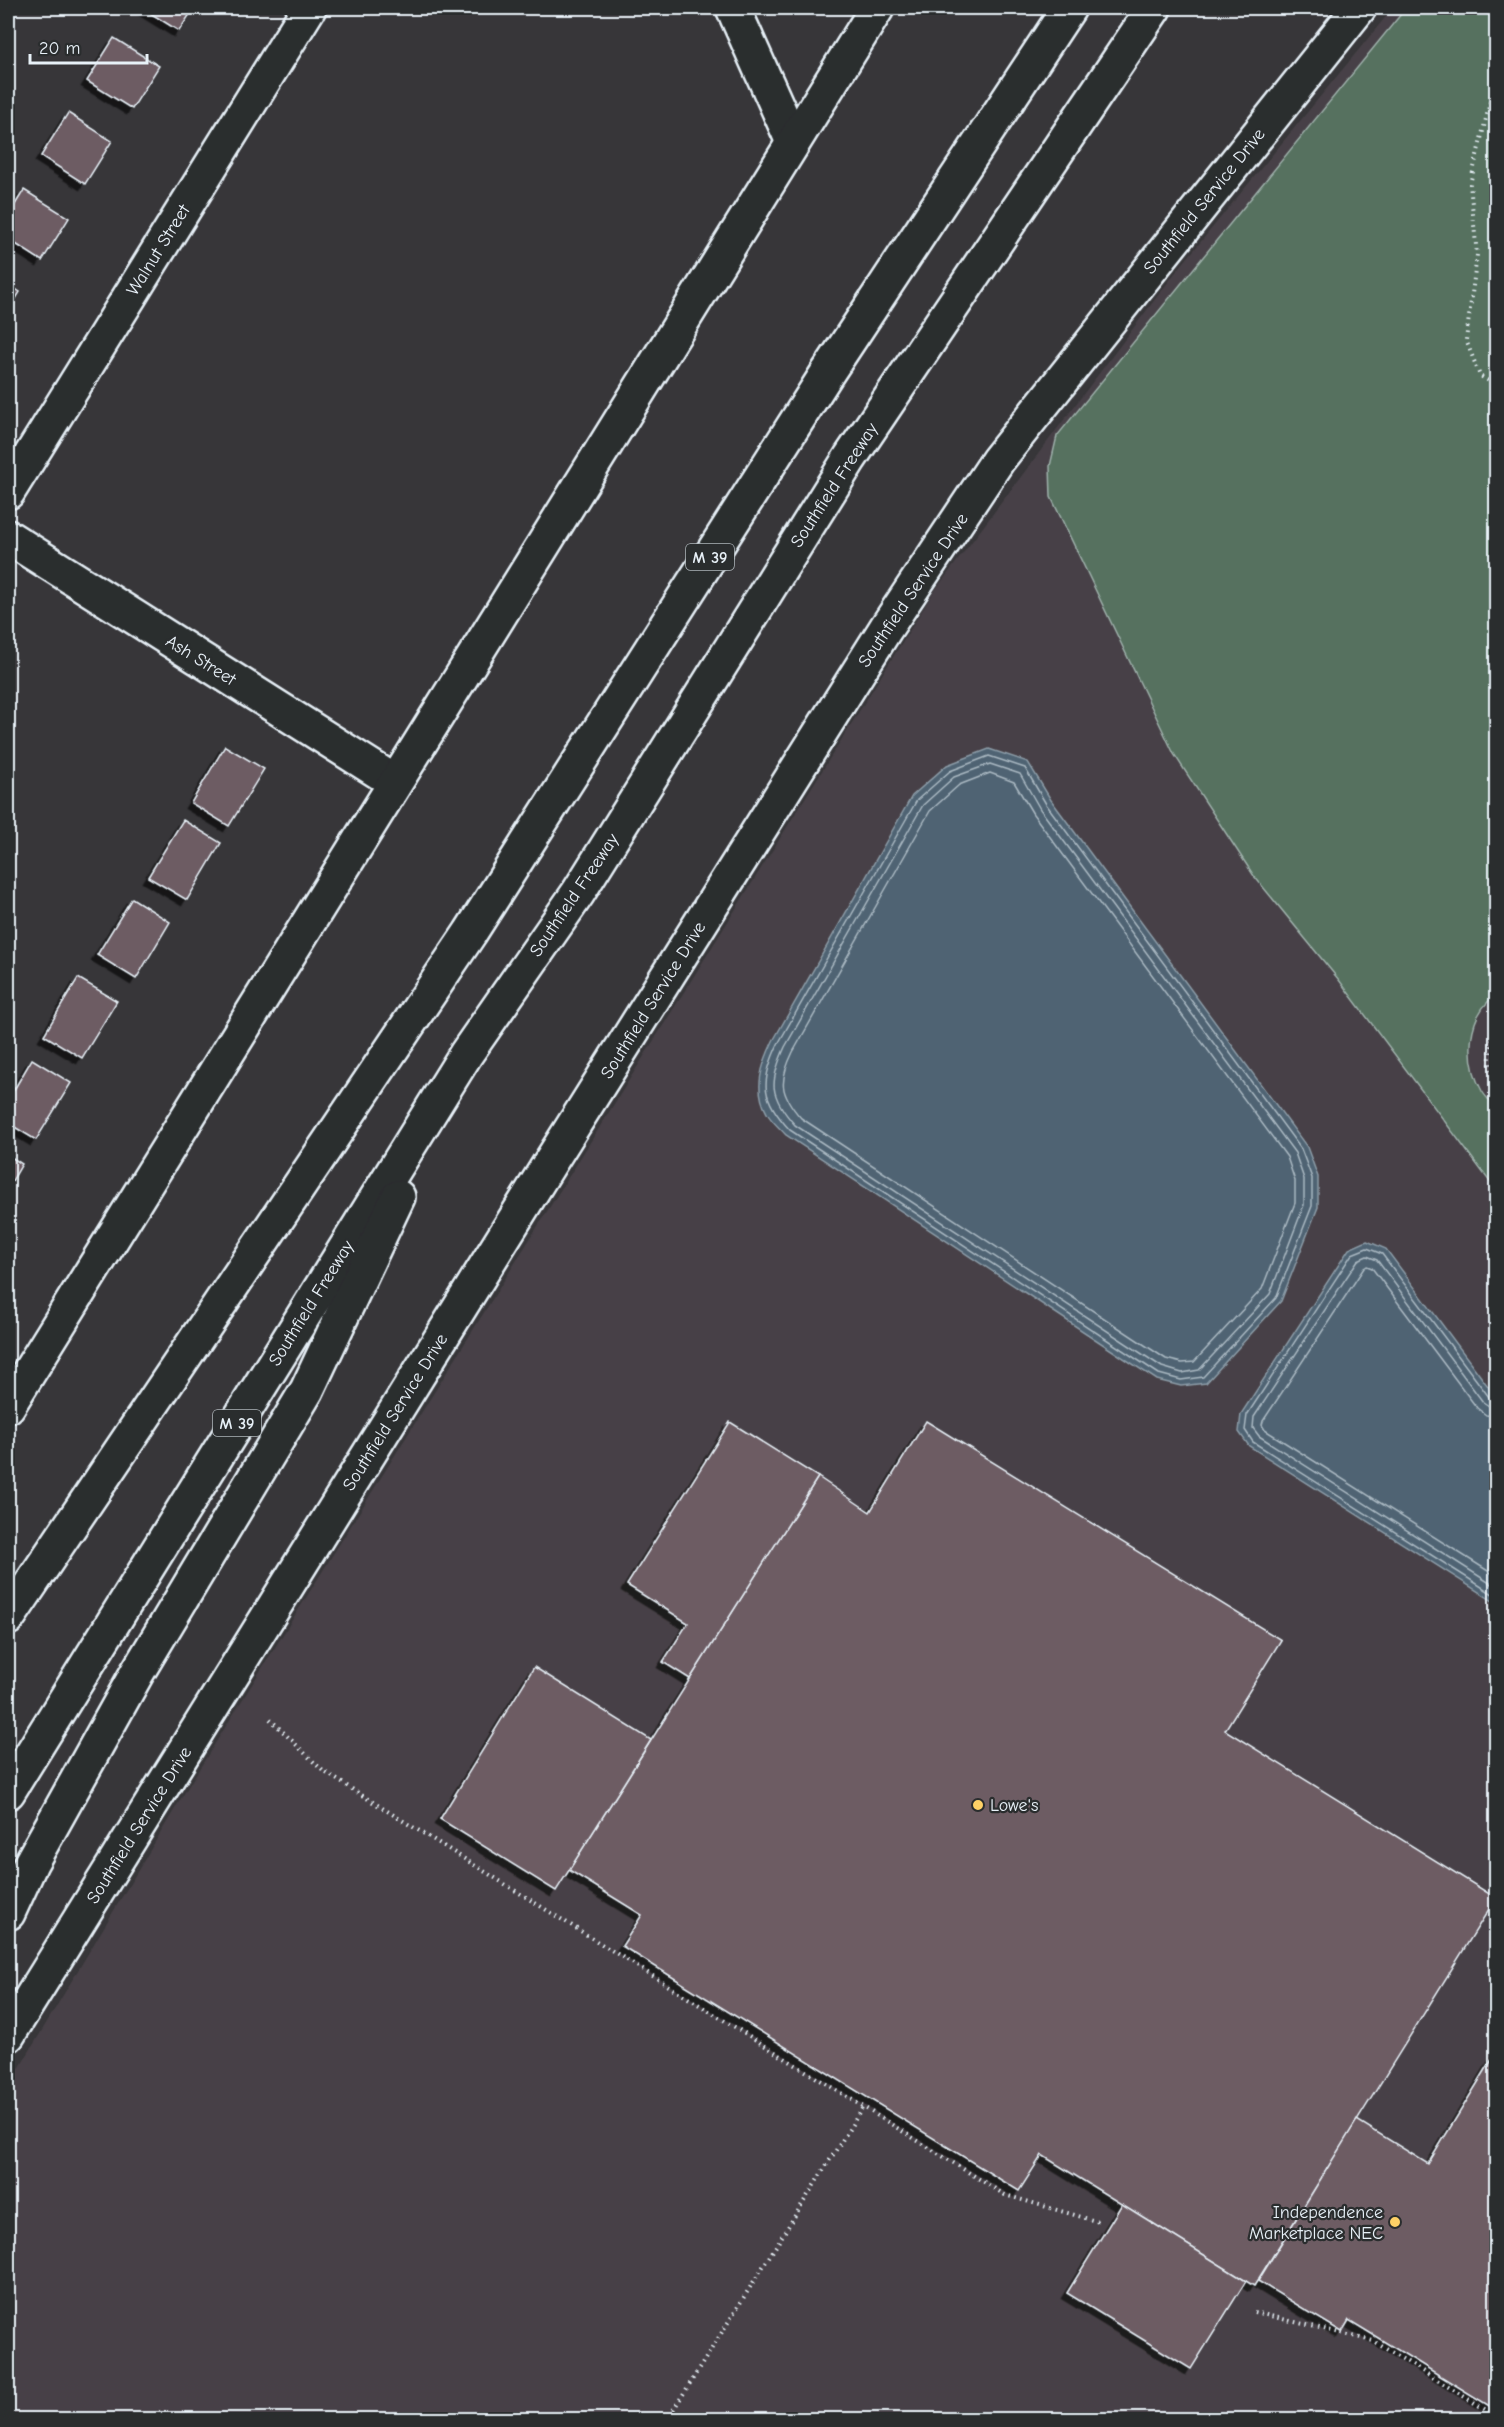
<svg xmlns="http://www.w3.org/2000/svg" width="1504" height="2427" font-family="'Comic Neue',sans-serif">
	<defs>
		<filter id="shadow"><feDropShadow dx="-5.5" dy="5.5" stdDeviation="0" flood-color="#0009"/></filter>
	</defs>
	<rect width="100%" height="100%" fill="#373639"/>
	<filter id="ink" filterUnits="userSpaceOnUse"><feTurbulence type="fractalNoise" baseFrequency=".0167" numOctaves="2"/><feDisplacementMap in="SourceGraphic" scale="12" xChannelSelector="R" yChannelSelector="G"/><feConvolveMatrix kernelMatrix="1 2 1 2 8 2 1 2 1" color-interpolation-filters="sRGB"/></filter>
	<g filter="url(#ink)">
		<path fill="#474146" d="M1393,8h103v2411h-1488v-332l183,-305 742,-1189 242,-320z"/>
		<path fill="#56715f" stroke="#9fb1ac" stroke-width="1.5" d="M1406,8h90v987c-30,21 -31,66 -14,96 4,7 11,12 14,19 4,10 1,66 0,80l-157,-210 -85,-104 -80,-122 -123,-257 -1,-31 7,-30z"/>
		<g fill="#4f6473" stroke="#8c9ca8" stroke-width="1.5">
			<path d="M989,749l39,13 23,38 256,347 11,30v30l-37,94 -75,82 -25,3 -24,-6 -371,-245c-6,-7 -15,-14 -19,-22 -14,-24 -5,-49 6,-72l139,-245 35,-31z"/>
			<path d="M1367,1241l19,8 110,148v206l-247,-157 -10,-14 2,-18 108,-165z"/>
		</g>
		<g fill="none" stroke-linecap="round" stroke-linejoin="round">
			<g stroke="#abb9c3" stroke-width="1.5">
				<path d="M989,756l36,12 21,36 255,345 11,29v28l-36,92 -73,79 -22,3 -22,-6 -369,-244c-29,-31 -30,-48 -12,-86l139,-244 33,-29z"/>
				<path d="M990,764l30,10 20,35 255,344 9,26v26l-34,89 -71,76 -17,3 -20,-6 -367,-242c-26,-29 -26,-43 -10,-78l138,-242 31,-28z"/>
				<path d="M990,773l24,9 19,32 254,343 8,24v22l-33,86 -68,73 -12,1 -16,-4 -365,-241c-22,-25 -22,-37 -8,-66l137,-241 29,-26z"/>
				<path d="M1496,1400l-7,-3 -107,-143 -15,-6 -15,6 -105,161 -2,15 8,12 243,154"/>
				<path d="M1496,1407l-7,-1 -6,-4 -106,-142 -10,-4 -9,4 -104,157 -1,11 6,8 237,151"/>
				<path d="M1496,1416l-10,-1 -9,-7 -105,-140 -5,-2 -3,2 -101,153 -1,4 3,5 231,146"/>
			</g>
		</g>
		<g fill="#6d5c64" stroke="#e8f1f8" stroke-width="1.5" filter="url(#shadow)">
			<path d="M142,8h52l-15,23z"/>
			<path d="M114,38l45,28 -27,43 -45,-28z"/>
			<path d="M68,113l44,28 -27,43 -44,-28z"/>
			<path d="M24,190l45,28 -27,43 -34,-22v-23z"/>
			<path d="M8,284l12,8 -12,20z"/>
			<path d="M225,746l39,23 -35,57 -38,-23z"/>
			<path d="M183,820l38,23 -34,57 -39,-23z"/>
			<path d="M132,898l38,24 -34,57 -39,-24z"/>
			<path d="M78,978l39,23 -35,57 -38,-23z"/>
			<path d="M32,1059l39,24 -35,57 -28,-17v-23z"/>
			<path d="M8,1155l14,9 -14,24z"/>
			<path d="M926,1421l355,219 -56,90 271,168 -242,388 -212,-131 -23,36 -397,-245 20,-31 -73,-45 249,-393 52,35z"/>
			<path d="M730,1422l88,55 -128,202 -27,-17 25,-39 -61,-38z"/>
			<path d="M534,1667l117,73 -95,151 -116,-72z"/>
			<path d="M1496,2053v357l-147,-90 -7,12 -84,-51 99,-161 71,44z"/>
			<path d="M1122,2204l124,77 -55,88 -124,-76z"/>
		</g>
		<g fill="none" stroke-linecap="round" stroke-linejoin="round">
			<g stroke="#e8f1f8" stroke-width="38">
				<g id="minor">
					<path d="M733,8l60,134"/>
					<path d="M8,492l301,-484"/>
					<path d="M8,537l387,245"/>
				</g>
			</g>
			<g stroke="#e8f1f8" stroke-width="38">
				<g id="major">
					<path d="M8,1406l869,-1398"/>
					<path d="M8,2035l543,-874 335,-533 112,-168 361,-452"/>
				</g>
			</g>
			<g stroke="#e8f1f8" stroke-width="38">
				<g id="highway">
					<path d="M8,1618l462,-685 356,-558 243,-367"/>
					<path d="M8,1792l458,-738 112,-161 272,-435 304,-450"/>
					<path d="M8,1913l23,-50 106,-190 170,-283 91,-193"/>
				</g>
			</g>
			<g stroke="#e8f1f8" stroke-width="4" stroke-dasharray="1.5 4.5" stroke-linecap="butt">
				<path d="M1496,85l-3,5 -23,94 7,71 -11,85 14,36 16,9"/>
				<path d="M1496,1028c-6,20 -10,37 0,56"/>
				<path d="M270,1719l53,52 682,424 94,27"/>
				<path d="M1254,2312l119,29 123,75"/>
				<path d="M667,2420l196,-313"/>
			</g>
			<use href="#minor" stroke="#2a2d2e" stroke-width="33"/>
			<use href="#major" stroke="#2a2d2e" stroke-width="33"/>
			<use href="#highway" stroke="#2a2d2e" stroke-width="33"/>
		</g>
	</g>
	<g fill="#ffd166" stroke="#2a2d2e" stroke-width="2">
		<circle cx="978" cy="1805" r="6"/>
		<circle cx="1395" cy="2222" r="6"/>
	</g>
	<g text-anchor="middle" stroke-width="4.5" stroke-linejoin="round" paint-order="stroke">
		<g fill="#2a2d2e" stroke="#afb6bb" stroke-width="1.5">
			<rect x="686" y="544" width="48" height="26" rx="4.5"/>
			<rect x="213" y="1410" width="48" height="26" rx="4.5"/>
		</g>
		<g font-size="16" font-weight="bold" fill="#e8f1f8">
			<text x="710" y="563">M 39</text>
			<text x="237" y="1429">M 39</text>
		</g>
		<g font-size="18" fill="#e8f1f8" stroke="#2a2d2e">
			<text transform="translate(1204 201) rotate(-51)" y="6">Southfield Service Drive</text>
			<text transform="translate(158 250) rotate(-58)" y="6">Walnut Street</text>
			<text transform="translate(834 485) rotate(-57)" y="6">Southfield Freeway</text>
			<text transform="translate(913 590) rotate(-56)" y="6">Southfield Service Drive</text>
			<text transform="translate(201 660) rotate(32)" y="6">Ash Street</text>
			<text transform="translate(574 895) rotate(-56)" y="6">Southfield Freeway</text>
			<text transform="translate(653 1000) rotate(-58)" y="6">Southfield Service Drive</text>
			<text transform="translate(311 1303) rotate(-58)" y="6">Southfield Freeway</text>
			<text transform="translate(395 1412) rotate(-58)" y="6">Southfield Service Drive</text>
			<text transform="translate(139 1825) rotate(-58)" y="6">Southfield Service Drive</text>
		</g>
		<g font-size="18" fill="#e8f1f8" stroke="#2a2d2e" text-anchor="start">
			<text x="990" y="1811">Lowe's</text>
			<text x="1383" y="2218" text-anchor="end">Independence<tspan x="1383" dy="21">Marketplace NEC</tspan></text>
		</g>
	</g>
	<rect width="1504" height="2427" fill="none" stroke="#2a2d2e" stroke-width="30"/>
	<rect x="15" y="15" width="1474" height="2397" fill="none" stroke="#e8f1f8" stroke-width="2" filter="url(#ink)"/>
	<path d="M30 54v9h117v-9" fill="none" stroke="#e8f1f8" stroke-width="3"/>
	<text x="39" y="54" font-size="18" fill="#e8f1f8" stroke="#2a2d2e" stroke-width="4.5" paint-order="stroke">20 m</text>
</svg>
